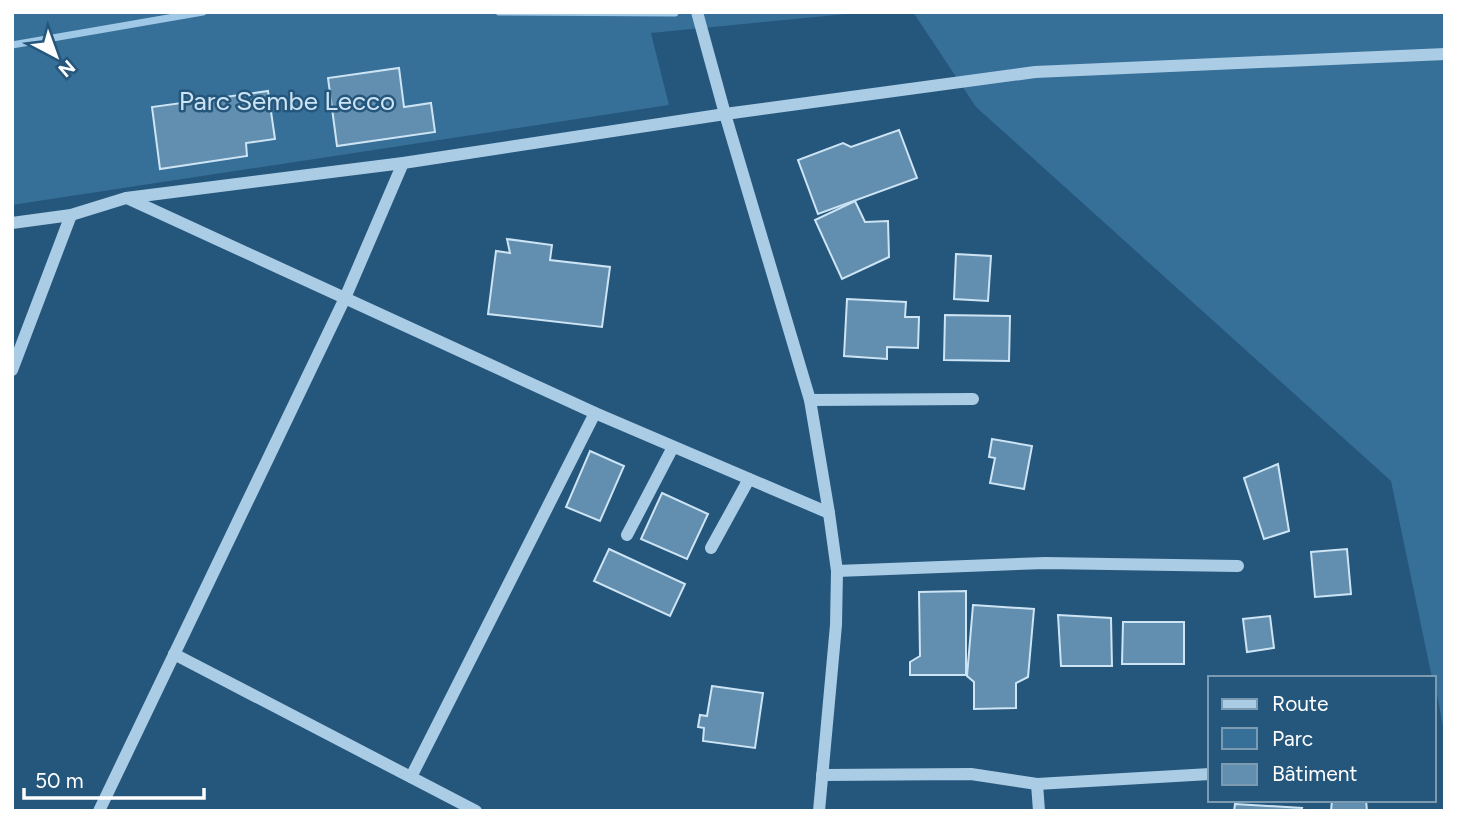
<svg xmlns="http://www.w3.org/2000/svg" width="1457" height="823" font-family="Figtree,sans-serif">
	<rect width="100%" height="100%" fill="#25567c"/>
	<g fill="#366f98">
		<path d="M12,12h855l-216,21 18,72 -657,100z"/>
		<path d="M913,12h532v725l-11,-59h-2l-41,-197 -415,-374z"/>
	</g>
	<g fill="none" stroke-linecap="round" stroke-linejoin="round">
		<g stroke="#9ec8e5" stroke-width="7">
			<path d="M499,12l176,1"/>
			<path d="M12,45l191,-33"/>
		</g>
	</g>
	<g fill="#628faf" stroke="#cde4f4" stroke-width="2">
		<path d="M399,68l5,39 27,-4 4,29 -98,14 -9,-68z"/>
		<path d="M268,91l7,48 -29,4 1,13 -87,13 -8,-62z"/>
		<path d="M899,130l18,48 -99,36 -20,-54 45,-17 8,4z"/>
		<path d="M855,201l10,21 23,-1 1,36 -47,22 -27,-59z"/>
		<path d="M507,239l45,6 -2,15 60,7 -8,60 -114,-13 8,-63 14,2z"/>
		<path d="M956,254l35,2 -3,45 -34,-2z"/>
		<path d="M847,299l59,3 -1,15h14l-1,31 -31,-1v12l-43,-3z"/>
		<path d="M945,315l65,1 -1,45 -65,-1z"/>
		<path d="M992,439l40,7 -8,43 -34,-6 5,-25 -6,-1z"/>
		<path d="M590,451l34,15 -24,55 -34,-14z"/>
		<path d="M1278,464l11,67 -25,8 -20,-61z"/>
		<path d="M662,493l46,21 -21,45 -46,-20z"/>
		<path d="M609,549l76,35 -15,32 -76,-35z"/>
		<path d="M1347,549l4,45 -36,3 -4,-45z"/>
		<path d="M966,591v84h-56v-13l10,-6 -1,-64z"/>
		<path d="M973,605l61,4 -6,68 -12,6v25l-42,1v-27l-7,-6z"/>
		<path d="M1058,615l53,3 1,48h-51z"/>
		<path d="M1270,616l4,32 -27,4 -4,-33z"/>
		<path d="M1123,622h61v42h-62z"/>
		<path d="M712,686l51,7 -8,55 -52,-7 1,-13 -6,-1 2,-12 7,1z"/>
		<path d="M1332,800h34l1,11h-36z"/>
		<path d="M1235,804l67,4 -1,3h-67z"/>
	</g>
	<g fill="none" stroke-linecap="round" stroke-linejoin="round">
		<g stroke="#aacce5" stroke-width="12">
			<path d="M697,12l28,102 85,286 19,113 8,58 -1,54 -17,186"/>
			<path d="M127,198l468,215 234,100"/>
			<path d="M12,223l59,-8 55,-17 277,-35 322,-49 310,-42 410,-18"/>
			<path d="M12,370l59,-155"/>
			<path d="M810,400l163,-1"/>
			<path d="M627,535l46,-88"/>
			<path d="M711,548l38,-69"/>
			<path d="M837,571l208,-8 193,3"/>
			<path d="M174,654l302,157"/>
			<path d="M822,775l149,-1 66,10 173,-10"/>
			<path d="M411,777l184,-364"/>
			<path d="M1037,784l2,27"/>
			<path d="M99,811l246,-513 58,-135"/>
		</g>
	</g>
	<g text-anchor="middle" stroke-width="5" stroke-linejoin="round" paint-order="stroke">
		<g font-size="26" fill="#cde4f4" stroke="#25567c">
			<text x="287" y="110">Parc Sembe Lecco</text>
		</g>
	</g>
	<rect width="1457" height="823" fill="none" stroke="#ffffff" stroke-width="28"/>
	<rect x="1208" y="676" width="228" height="126" fill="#25567c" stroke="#7c9ab0" stroke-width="2"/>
	<rect x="1222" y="699" width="35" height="10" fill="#aacce5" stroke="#7c9ab0" stroke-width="2"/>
	<text x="1272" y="711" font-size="21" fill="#ffffff">Route</text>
	<rect x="1222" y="728" width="35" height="21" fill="#366f98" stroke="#7c9ab0" stroke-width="2"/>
	<text x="1272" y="746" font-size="21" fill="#ffffff">Parc</text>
	<rect x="1222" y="764" width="35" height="21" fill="#628faf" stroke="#7c9ab0" stroke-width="2"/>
	<text x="1272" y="781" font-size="21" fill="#ffffff">Bâtiment</text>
	<g transform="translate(56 56) rotate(139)" stroke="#25567c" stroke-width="5" paint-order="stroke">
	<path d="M0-5L12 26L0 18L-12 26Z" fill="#ffffff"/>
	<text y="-10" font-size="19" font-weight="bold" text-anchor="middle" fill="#ffffff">N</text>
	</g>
	<path d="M24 788v10h180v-10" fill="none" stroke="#ffffff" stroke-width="3.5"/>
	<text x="35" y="788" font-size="21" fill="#ffffff" stroke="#25567c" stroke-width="5" paint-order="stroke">50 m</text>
</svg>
